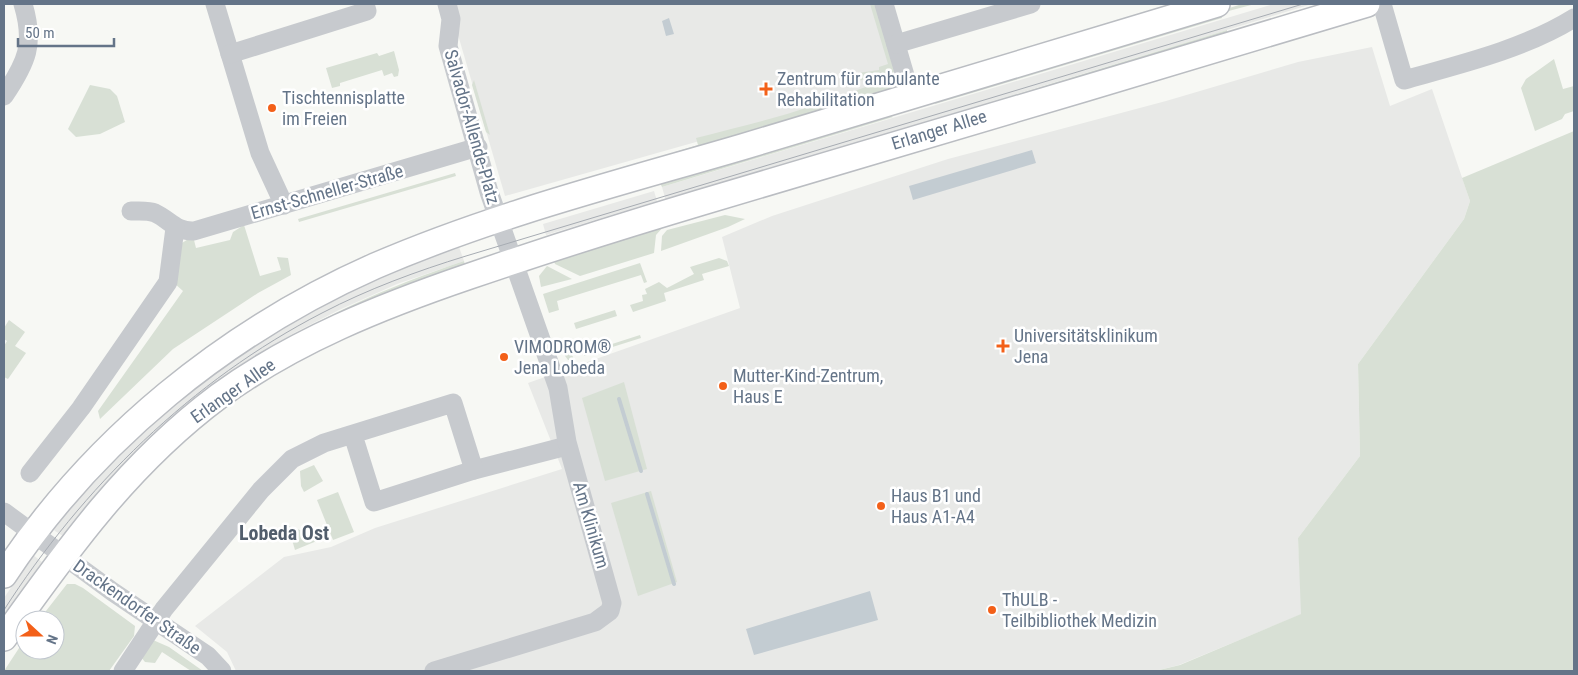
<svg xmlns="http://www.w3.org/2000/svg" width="1578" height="675" font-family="'Roboto Condensed',sans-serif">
	<rect width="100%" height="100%" fill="#f7f8f4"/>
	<g fill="#e8e9e7">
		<path d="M449,4h426l22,81 -392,111z"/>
		<path d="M1274,4h38l-646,197 -4,-14z"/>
		<path d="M1372,47l18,59 42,-17 38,112 -6,18 -106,145 2,92 -62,82 4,76 -123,51 -24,6h-919l-9,-19 -32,-26 89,-69 47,-10 44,-19 187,-59 -34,-86 212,-75 -18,-71 50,-21 176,-57 218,-58 132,-39z"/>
		<path d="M654,191l3,10 -111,34 -3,-11z"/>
		<path d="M459,247l5,14 -67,23 -58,26 -45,23 -49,32 -160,145 -22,26 -8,-5 -2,-3 64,-73 74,-68 105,-70 90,-43z"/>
		<path d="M33,555l9,7 -38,55v-19z"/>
	</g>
	<g fill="#d8e0d5">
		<path d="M870,4h8l20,67 -48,12 1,-9 28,-4v-3l9,-3z"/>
		<path d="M1242,4h13l-34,9 1,5 -287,86 1,-3z"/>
		<path d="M1227,30v5l-287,89 -1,-6z"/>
		<path d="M394,51l5,19 -1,6 -4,1 -2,-4 -8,3 -2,-6 -42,13v3l-8,2 -6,-20 51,-15 2,3z"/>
		<path d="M1554,59l9,30 11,-3v25l-9,3 -3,5 -27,12 -14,-43 5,-9z"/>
		<path d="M474,80l16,55 -4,-3 -14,-47z"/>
		<path d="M897,80v5l-11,9 -210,61 -1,-3 23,-7 -2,-7c39,-10 78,-19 116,-32 28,-8 55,-23 85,-26z"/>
		<path d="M90,85l20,4 7,7 8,26 -25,12 -24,3 -8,-8z"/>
		<path d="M885,113l8,4 -231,70 -2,-4z"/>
		<path d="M1574,131v540h-419l25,-6 121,-51 -3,-76 62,-82 -2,-92 106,-145 6,-18 -8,-23z"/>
		<path d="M455,173l1,3 -157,46 -1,-3z"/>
		<path d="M725,215l20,4 -17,8 -67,24 1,-15 5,-6z"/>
		<path d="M244,225l16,51 21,-6 -4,-13 11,1 3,17 -33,18 -85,56 -73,70 -2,-8 85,-120 -9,-8 8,-40 11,-7 3,12 34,-8 3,-8z"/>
		<path d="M663,227l-7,8 -2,18 -74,23 -25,-12 -2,-6z"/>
		<path d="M719,258l8,3 2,5 -27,8 2,6 -40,13 2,8 -33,11 -3,-7 13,-4 -1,-6 5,-1 -2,-5 14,-7 8,6 27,-14 -4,-7z"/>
		<path d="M464,261l1,4 -126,54 -94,46c73,-47 136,-76 219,-104z"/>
		<path d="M640,263l7,19 -3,1 -3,-8 -84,26 2,9 -10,3 -6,-19z"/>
		<path d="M547,266l25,13 -31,8 -2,-11z"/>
		<path d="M615,310l2,6 -41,13 -2,-6z"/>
		<path d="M9,320l16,12 -10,14 11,7 -18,26 -4,-2v-31l3,-5 -3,-2v-11z"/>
		<path d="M640,335l1,3 -57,18v-3z"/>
		<path d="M569,346l5,14h-6l-8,-11z"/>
		<path d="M624,382l23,87 -42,12 -23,-83z"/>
		<path d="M314,465l9,16 -19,11 -3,-6 -1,-15z"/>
		<path d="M651,491l26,91 -39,14 -27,-93z"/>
		<path d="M338,492l16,40 -21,8 -16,-40z"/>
		<path d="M288,526l36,12 -29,12z"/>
		<path d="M67,584h8l8,4 52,38 -1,10 -25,35h-105l21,-32v11h30v-30h-16z"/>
		<path d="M153,640l16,7 34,24h-12l-29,-19 -7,11 -10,-1 -4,-5z"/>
	</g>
	<g fill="#c3ccd2">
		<path d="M669,18l5,16 -8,2 -4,-15z"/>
		<path d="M1032,150l4,13 -123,37 -4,-14z"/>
		<path d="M870,591l8,29 -124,35 -8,-26z"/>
	</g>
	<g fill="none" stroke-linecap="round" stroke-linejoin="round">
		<g stroke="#c3ccd2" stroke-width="4">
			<path d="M619,399l22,72"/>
			<path d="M647,494l27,90"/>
		</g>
		<g stroke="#babdc2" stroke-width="28">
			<g id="major">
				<path d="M4,575c90,-136 222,-243 371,-309 118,-51 244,-83 367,-119 159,-48 317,-95 475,-143"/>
				<path d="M4,638c64,-90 125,-175 215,-242 75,-55 163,-90 251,-120 76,-26 152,-50 229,-73 222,-67 446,-131 668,-199"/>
			</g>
		</g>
		<g stroke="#c7cace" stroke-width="19">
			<path d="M215,4l45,149 24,52"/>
			<path d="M884,4l27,92"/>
			<path d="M1382,4l22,76c57,-16 120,-31 170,-62"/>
			<path d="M896,44l135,-40"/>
			<path d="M230,54l137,-43 -2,-7"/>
			<path d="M4,96c23,-34 31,-52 19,-92"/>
			<path d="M131,211c8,0 17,-1 24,2 15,7 21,19 39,18l284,-84"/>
			<path d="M474,470l85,-22"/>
			<path d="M30,473l51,-65 87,-126 7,-54"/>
			<path d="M4,512l109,80 95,64 14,15"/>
			<path d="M123,671l41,-62 97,-119 31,-31 32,-16 129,-40 21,67 -100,32 -21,-67"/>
			<path d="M434,671l161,-49 15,-11 2,-8 -45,-161 -9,-54 -69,-196 -41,-146 3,-27 -4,-15"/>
		</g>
		<use href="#major" stroke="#fff" stroke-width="25"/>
		<path stroke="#a7acb3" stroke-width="1" d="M4,610c78,-122 188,-230 318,-297 46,-24 95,-42 144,-57l837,-252"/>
	</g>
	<g fill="#f36019" stroke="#fff" stroke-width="2">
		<path d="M763.5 81.5h5v5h5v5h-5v5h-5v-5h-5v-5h5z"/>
		<circle cx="272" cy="108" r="5"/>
		<path d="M1000.5 338.5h5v5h5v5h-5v5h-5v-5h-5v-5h5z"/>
		<circle cx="504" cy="357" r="5"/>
		<circle cx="723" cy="386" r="5"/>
		<circle cx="881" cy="506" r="5"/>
		<circle cx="992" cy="610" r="5"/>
	</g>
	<g text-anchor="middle" stroke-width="5" stroke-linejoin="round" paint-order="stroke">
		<g font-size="18" fill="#647488" stroke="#fff" text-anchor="start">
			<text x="777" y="85">Zentrum für ambulante<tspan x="777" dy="21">Rehabilitation</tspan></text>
			<text x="282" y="104">Tischtennisplatte<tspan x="282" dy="21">im Freien</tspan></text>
			<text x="1014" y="342">Universitätsklinikum<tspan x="1014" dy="21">Jena</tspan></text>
			<text x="514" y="353">VIMODROM®<tspan x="514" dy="21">Jena Lobeda</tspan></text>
			<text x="733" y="382">Mutter-Kind-Zentrum,<tspan x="733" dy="21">Haus E</tspan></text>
			<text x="891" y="502">Haus B1 und<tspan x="891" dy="21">Haus A1-A4</tspan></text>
			<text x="1002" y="606">ThULB -<tspan x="1002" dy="21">Teilbibliothek Medizin</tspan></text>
		</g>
		<g font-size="18" fill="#647488" stroke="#fff">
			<text transform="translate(472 127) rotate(74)" y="6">Salvador-Allende-Platz</text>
			<text transform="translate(939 130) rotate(-17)" y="6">Erlanger Allee</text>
			<text transform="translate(327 192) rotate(-16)" y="6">Ernst-Schneller-Straße</text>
			<text transform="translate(233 391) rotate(-35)" y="6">Erlanger Allee</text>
			<text transform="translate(591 525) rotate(74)" y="6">Am Klinikum</text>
			<text transform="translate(137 607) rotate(35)" y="6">Drackendorfer Straße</text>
		</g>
		<g font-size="20" font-weight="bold" fill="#525e6c" stroke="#fff">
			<text x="284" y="540">Lobeda Ost</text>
		</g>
	</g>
	<rect width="1578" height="675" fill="none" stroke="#647488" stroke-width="10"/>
	<g transform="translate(40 635) rotate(111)"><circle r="24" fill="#ffffff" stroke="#c1c7cf"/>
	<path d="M0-4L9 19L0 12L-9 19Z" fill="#f36019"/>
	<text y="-8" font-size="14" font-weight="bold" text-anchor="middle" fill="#647488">N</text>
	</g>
	<path d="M18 38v8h96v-8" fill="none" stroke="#647488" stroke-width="2.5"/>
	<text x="25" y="38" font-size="15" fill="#647488" stroke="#ffffff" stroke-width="4" paint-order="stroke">50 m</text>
</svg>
